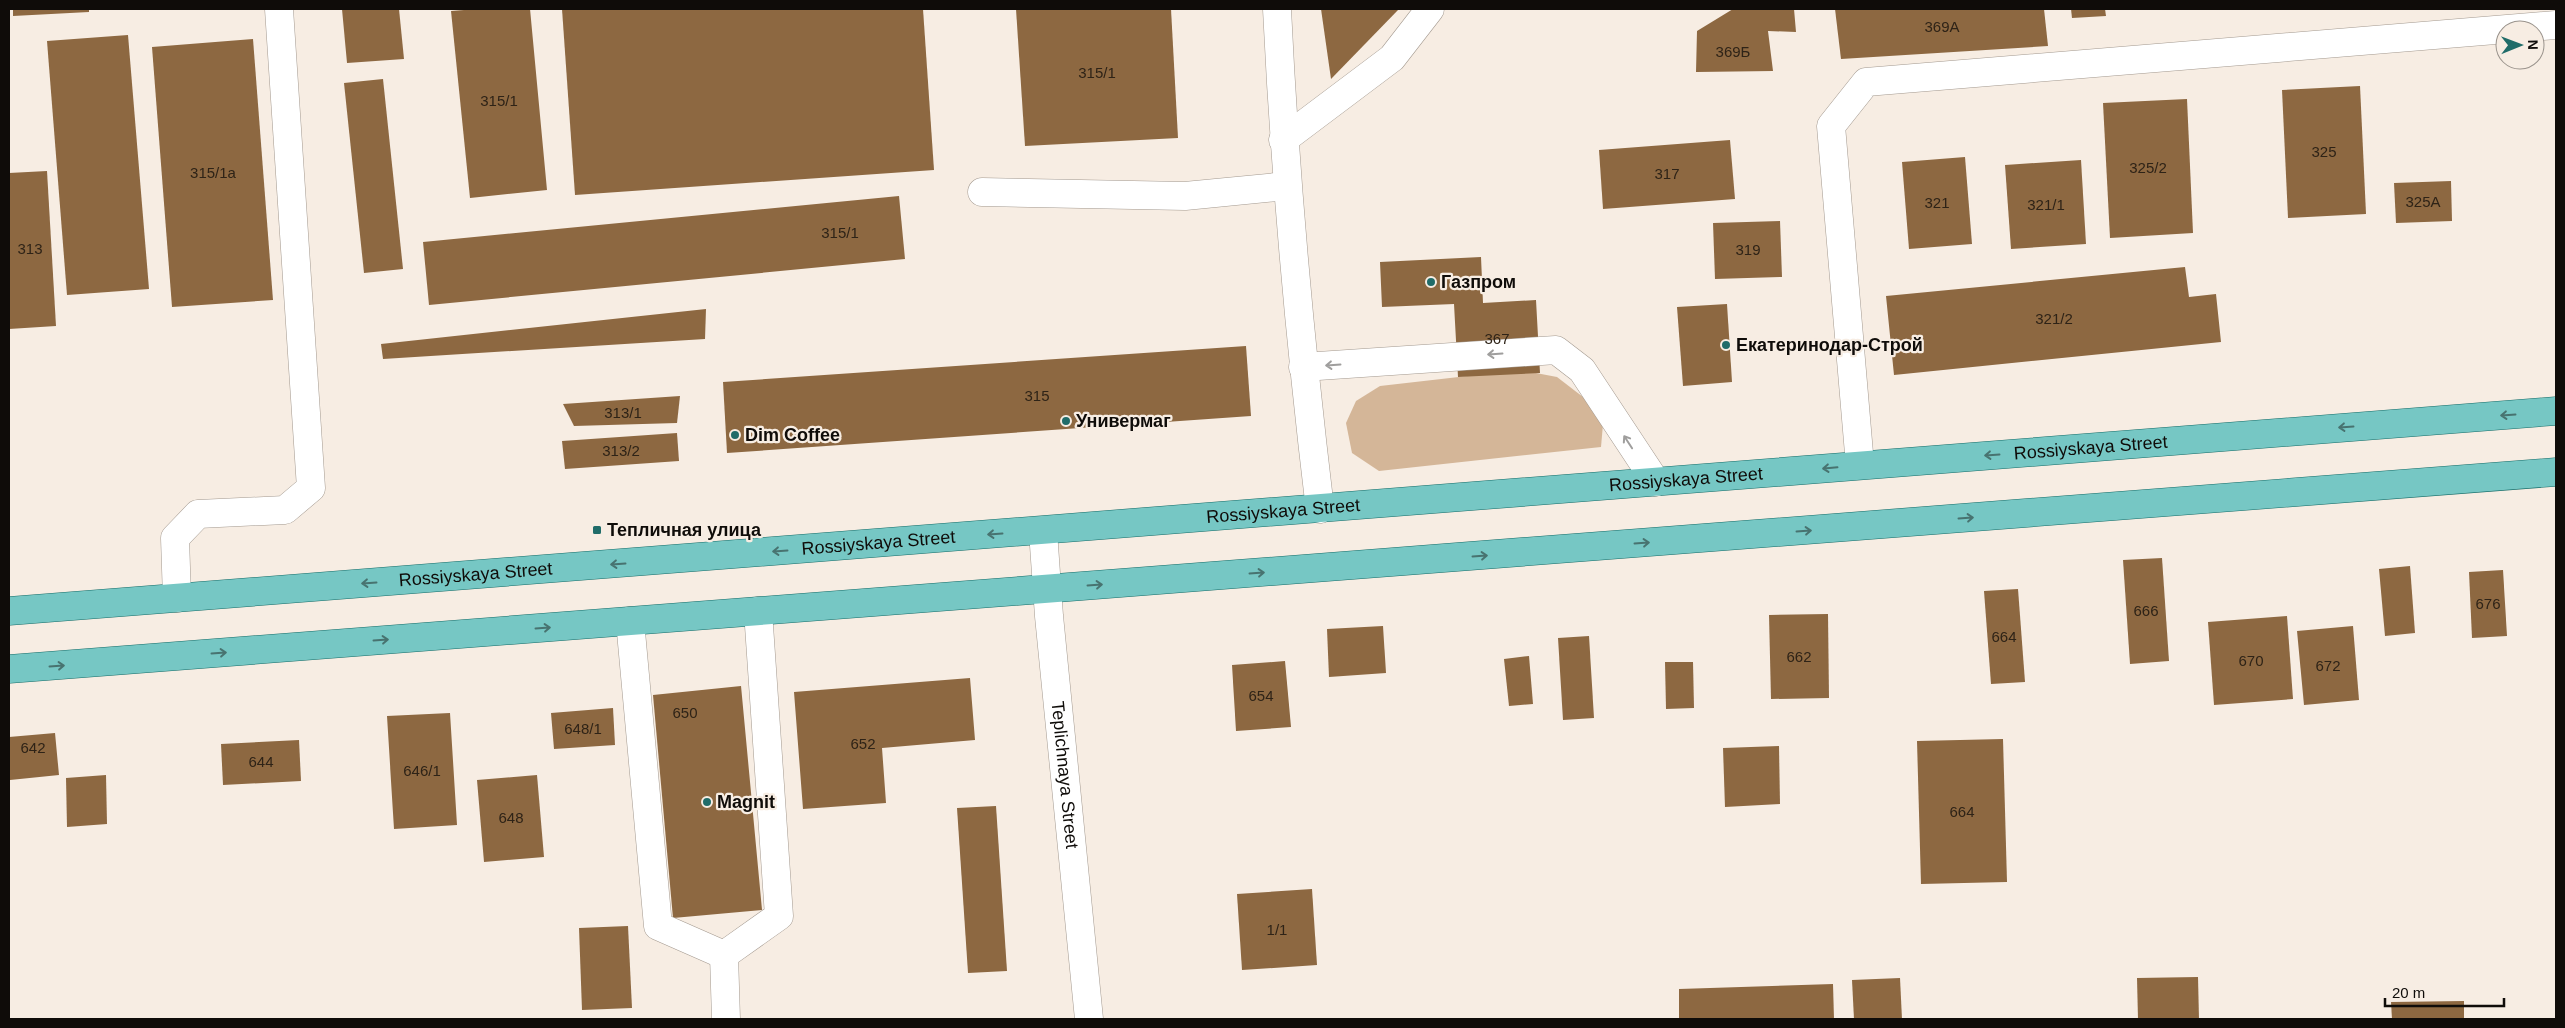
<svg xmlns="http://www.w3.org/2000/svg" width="2565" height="1028" font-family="Arial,sans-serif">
	<rect width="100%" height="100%" fill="#f7ede3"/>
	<path fill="#d4b698" d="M1520,370l37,7 26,20 20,27 -2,23 -222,24 -27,-18 -6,-30 10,-22 24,-15z"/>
	<g fill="#8d6841">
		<path d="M13,9h76v3l-76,4z"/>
		<path d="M342,9h57l5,50 -57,4z"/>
		<path d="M477,9h53l17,181 -77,8 -19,-187z"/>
		<path d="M562,9h361l11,161 -359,25z"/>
		<path d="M1016,9h155l7,129 -153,8z"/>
		<path d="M1321,9h78l-68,70z"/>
		<path d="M1733,9h61l2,23 -28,-1 5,40 -77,1 1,-41z"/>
		<path d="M1835,9h209l4,37 -207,13z"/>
		<path d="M2071,9h34l1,7 -34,2z"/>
		<path d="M128,35l21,254 -82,6 -20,-254z"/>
		<path d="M253,39l20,261 -101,7 -20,-260z"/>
		<path d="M383,79l20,190 -39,4 -20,-190z"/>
		<path d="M2360,86l6,128 -78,4 -6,-128z"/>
		<path d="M2187,99l6,134 -83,5 -7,-135z"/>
		<path d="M1730,140l5,59 -132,10 -4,-59z"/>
		<path d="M1965,157l7,87 -63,5 -7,-87z"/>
		<path d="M2081,160l5,84 -75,5 -6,-84z"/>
		<path d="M47,171l9,155 -47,3v-156z"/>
		<path d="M2451,181l1,40 -56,2 -2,-40z"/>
		<path d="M899,196l6,63 -476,46 -6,-63z"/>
		<path d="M1780,221l2,56 -67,2 -2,-56z"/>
		<path d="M1481,257l2,46 53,-3 4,73 -82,4 -4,-73 -72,3 -2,-45z"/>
		<path d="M2185,267l4,30 27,-3 5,48 -327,33 -8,-79z"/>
		<path d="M1727,304l5,78 -49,4 -6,-79z"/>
		<path d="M706,309l-1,30 -322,20 -2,-15z"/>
		<path d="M1246,346l5,70 -524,37 -4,-71z"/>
		<path d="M680,396l-3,27 -103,3 -11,-22z"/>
		<path d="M677,433l2,28 -114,8 -3,-28z"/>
		<path d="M2162,558l7,103 -39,3 -7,-104z"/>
		<path d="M2410,566l5,67 -30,3 -6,-67z"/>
		<path d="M2503,570l4,66 -35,2 -3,-66z"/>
		<path d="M2018,589l7,93 -34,2 -7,-93z"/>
		<path d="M1828,614l1,84 -58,1 -2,-84z"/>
		<path d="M2287,616l6,83 -79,6 -6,-83z"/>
		<path d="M1383,626l3,47 -57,4 -2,-48z"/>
		<path d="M2353,626l6,74 -55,5 -7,-74z"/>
		<path d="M1589,636l5,82 -31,2 -5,-82z"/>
		<path d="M1529,656l4,48 -24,2 -5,-47z"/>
		<path d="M1285,661l6,66 -55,4 -4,-66z"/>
		<path d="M1665,662h28l1,46 -28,1z"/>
		<path d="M970,678l5,62 -93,8 4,55 -83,6 -9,-117z"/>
		<path d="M741,686l21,224 -89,8 -20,-223z"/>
		<path d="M613,708l2,37 -61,4 -3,-36z"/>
		<path d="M450,713l7,112 -63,4 -7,-113z"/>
		<path d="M55,733l4,42 -49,5 -1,-43z"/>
		<path d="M2003,739l4,143 -86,2 -4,-143z"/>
		<path d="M299,740l2,41 -78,4 -2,-41z"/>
		<path d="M1779,746l1,58 -55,3 -2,-59z"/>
		<path d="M106,775l1,49 -40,3 -1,-49z"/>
		<path d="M537,775l7,82 -60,5 -7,-82z"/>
		<path d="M996,806l11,165 -39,2 -11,-165z"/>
		<path d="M1312,889l5,76 -75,5 -5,-76z"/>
		<path d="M628,926l4,82 -50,2 -3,-82z"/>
		<path d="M2198,977l1,42h-61l-1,-41z"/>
		<path d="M1900,978l2,41h-48l-2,-39z"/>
		<path d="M1833,984l1,35h-155v-30z"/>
		<path d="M2464,1001v18h-72l-1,-17z"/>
	</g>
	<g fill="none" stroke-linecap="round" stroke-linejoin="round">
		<g stroke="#a3998f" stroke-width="29">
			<g id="minor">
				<path d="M1277,9c8,167 23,334 43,500"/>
				<path d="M1283,140l109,-82 38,-49"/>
				<path d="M982,192l203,4 102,-10"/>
				<path d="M1303,367l253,-17 26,20 74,112"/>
				<path d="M1860,465l-29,-339 35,-44 690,-57"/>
				<path id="s1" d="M1043,531l6,85 40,403"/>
				<path d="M177,598l-2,-60 23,-24 87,-4 26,-22 -32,-479"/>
				<path d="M630,621l28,305 66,29"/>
				<path d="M726,1019l-2,-64 55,-39 -21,-305"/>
			</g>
		</g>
		<g stroke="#176d69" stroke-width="29">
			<g id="major">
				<path id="s2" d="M9,611l2547,-200"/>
				<path d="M9,669l2547,-197"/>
			</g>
		</g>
		<use href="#minor" stroke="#fff" stroke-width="28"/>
		<use href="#major" stroke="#76c7c4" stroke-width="28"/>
	</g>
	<defs><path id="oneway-shaft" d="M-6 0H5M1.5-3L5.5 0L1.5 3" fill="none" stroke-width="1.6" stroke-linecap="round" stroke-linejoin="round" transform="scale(1.25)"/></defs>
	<g stroke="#9f9e9d">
		<use href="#oneway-shaft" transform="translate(1495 354) rotate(176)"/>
		<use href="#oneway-shaft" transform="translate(1333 365) rotate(176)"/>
		<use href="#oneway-shaft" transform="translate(1628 442) rotate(-123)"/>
	</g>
	<g stroke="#487370">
		<use href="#oneway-shaft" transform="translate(2508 415) rotate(176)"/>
		<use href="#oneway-shaft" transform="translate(2346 427) rotate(176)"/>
		<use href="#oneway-shaft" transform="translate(1992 455) rotate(176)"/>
		<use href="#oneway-shaft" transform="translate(1830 468) rotate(175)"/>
		<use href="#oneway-shaft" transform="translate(1966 518) rotate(-4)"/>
		<use href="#oneway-shaft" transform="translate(1804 531) rotate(-4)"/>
		<use href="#oneway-shaft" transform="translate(995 534) rotate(176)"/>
		<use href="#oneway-shaft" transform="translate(1642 543) rotate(-4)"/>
		<use href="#oneway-shaft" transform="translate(780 551) rotate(176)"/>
		<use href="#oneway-shaft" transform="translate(1480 556) rotate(-4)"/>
		<use href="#oneway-shaft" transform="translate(618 564) rotate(176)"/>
		<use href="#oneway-shaft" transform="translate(1257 573) rotate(-4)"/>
		<use href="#oneway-shaft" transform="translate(369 583) rotate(176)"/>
		<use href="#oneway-shaft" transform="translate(1095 585) rotate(-4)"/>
		<use href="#oneway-shaft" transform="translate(543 628) rotate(-4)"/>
		<use href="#oneway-shaft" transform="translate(381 640) rotate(-4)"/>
		<use href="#oneway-shaft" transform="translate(219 653) rotate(-4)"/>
		<use href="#oneway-shaft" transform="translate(57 666) rotate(-4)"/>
	</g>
	<g fill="#206c69" stroke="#f7ede3" stroke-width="2">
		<circle cx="1431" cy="282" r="5"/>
		<circle cx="1726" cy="345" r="5"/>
		<circle cx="1066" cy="421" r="5"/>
		<circle cx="735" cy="435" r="5"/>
		<rect x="592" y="525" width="10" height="10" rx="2.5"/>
		<circle cx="707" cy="802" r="5"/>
	</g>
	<g text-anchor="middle" stroke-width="4.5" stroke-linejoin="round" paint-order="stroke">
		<g font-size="15" fill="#2e2317">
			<text x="1942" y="32">369А</text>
			<text x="1733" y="57">369Б</text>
			<text x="1097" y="78">315/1</text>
			<text x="499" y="106">315/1</text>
			<text x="2324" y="157">325</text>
			<text x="2148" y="173">325/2</text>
			<text x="213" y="178">315/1а</text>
			<text x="1667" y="179">317</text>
			<text x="2423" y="207">325А</text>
			<text x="1937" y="208">321</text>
			<text x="2046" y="210">321/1</text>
			<text x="840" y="238">315/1</text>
			<text x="30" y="254">313</text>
			<text x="1748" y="255">319</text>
			<text x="2054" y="324">321/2</text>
			<text x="1497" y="344">367</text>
			<text x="1037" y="401">315</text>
			<text x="623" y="418">313/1</text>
			<text x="621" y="456">313/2</text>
			<text x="2488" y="609">676</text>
			<text x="2146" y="616">666</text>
			<text x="2004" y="642">664</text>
			<text x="1799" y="662">662</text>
			<text x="2251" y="666">670</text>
			<text x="2328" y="671">672</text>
			<text x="1261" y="701">654</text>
			<text x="685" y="718">650</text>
			<text x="583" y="734">648/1</text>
			<text x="863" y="749">652</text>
			<text x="33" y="753">642</text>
			<text x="261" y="767">644</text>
			<text x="422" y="776">646/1</text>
			<text x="1962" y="817">664</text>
			<text x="511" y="823">648</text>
			<text x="1277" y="935">1/1</text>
		</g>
		<g font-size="18" font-weight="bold" fill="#0f0c09" stroke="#f7ede3" text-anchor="start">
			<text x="1441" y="288">Газпром</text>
			<text x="1736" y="351">Екатеринодар-Строй</text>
			<text x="1076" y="427">Универмаг</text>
			<text x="745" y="441">Dim Coffee</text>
			<text x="607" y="536">Тепличная улица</text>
			<text x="717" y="808">Magnit</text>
		</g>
		<g font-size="18" fill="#0f0c09" stroke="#f7ede3">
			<text dy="6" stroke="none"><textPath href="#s2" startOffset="2088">Rossiyskaya Street</textPath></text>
			<text dy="6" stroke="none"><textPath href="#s2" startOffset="1682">Rossiyskaya Street</textPath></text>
			<text dy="6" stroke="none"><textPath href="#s2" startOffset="1278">Rossiyskaya Street</textPath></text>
			<text dy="6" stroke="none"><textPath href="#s2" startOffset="872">Rossiyskaya Street</textPath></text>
			<text dy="6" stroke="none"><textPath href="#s2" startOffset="468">Rossiyskaya Street</textPath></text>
			<text dy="6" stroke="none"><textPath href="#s1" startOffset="245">Teplichnaya Street</textPath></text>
		</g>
	</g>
	<rect width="2565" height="1028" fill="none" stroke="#0f0c09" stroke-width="20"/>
	<g transform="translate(2520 45) rotate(89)"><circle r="24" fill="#f7ede3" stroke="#9a938c"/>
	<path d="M0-4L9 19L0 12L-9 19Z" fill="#206c69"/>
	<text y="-8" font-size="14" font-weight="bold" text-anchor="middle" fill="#0f0c09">N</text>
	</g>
	<path d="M2385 998v8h119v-8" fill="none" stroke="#0f0c09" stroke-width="2.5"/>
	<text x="2392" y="998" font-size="15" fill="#0f0c09" stroke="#f7ede3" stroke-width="4" paint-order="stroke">20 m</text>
</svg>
